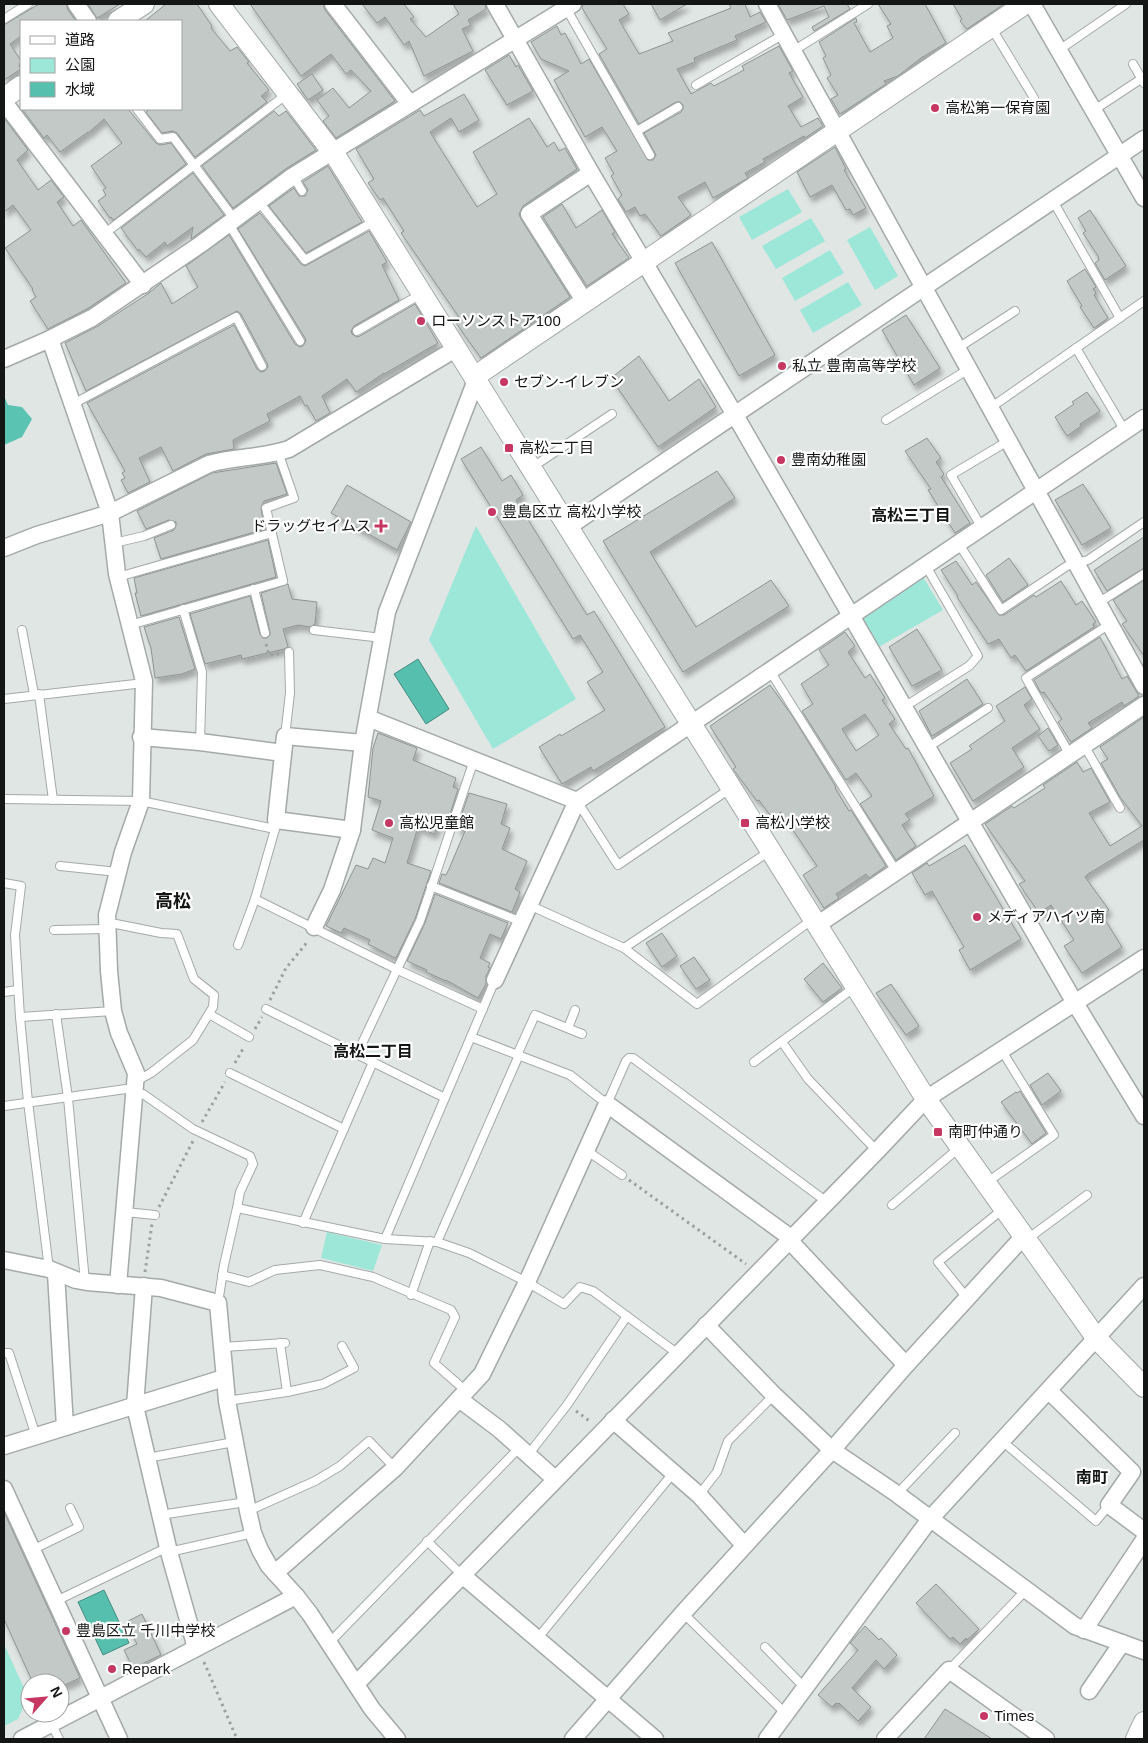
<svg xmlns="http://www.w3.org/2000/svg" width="1148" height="1743" font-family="Arial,'Noto Sans JP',sans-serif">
	<defs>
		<filter id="shadow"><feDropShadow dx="3" dy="5.5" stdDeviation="2.5" flood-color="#0004"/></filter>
	</defs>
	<rect width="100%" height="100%" fill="#e0e6e4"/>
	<g fill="#9de7d9">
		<path d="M788,189l14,23 -50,28 -13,-23z"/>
		<path d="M811,218l14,23 -49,28 -14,-23z"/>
		<path d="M870,227l28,49 -23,14 -28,-50z"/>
		<path d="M830,250l14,23 -49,28 -13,-23z"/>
		<path d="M848,282l14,23 -49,28 -13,-23z"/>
		<path d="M476,526l100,173 -83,50 -64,-109z"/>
		<path d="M923,577l20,33 -66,38 -17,-31z"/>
		<path d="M327,1232l55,13 -9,26 -52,-13z"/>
		<path d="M4,1644l24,53 -10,22 -14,7z"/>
	</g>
	<path fill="#5bc3b2" d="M4,396l4,9 14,2 10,12 -10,18 -18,8z"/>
	<g fill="#56bfae" stroke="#428c80">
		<path d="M418,659l31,50 -23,15 -32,-50z"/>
		<path d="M104,1590l25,53 -26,12 -25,-53z"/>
	</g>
	<g fill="#c2c9c7" stroke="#8e9492" fill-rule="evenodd" filter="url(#shadow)">
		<path d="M39,4h27l2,6 8,11h-55v15l-11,8 11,17 -2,5 2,3 -17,11v-55z"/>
		<path d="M88,4h32l-23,14z"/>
		<path d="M166,4h31l15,22 -1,2 19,23 7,-4 12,15 -2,1 22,27 -8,6 6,6 -72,55 -18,-24 -4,-2 -11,2 -16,-21 4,-3h31v-88h-36z"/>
		<path d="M250,4h73l2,6 70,91 -59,37 -13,-17 6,-5 -12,-16 16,-12 16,20 22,-17 -20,-21 -5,4 -15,-20 -30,22z"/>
		<path d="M362,4h42l10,13 -4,2 16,18 33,-23 -6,-10h32l1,5 -18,11 3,5 -9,4 11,22 -49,25 -15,-35 -5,4 -19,-28 -8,6z"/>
		<path d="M583,4h40l6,10 -10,6 20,34 34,-13 -5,-8 63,-25 -2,-4h16l5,13 10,-5 6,10 -31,14 2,4 -43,18 1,4 -18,7 14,25 20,-11 3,3 30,-16 -2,-4 37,-20 14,25 -4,2 14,24 -15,9 13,21 17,-9 5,8 -18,12 -1,-2 -41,23 2,3 -20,11 3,5 -35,20 -8,-16 -27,15 13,18 -30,21 -16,-22 -5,2 -5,-9 -9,5 -8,-13 4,-4 -11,-19 3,-2 -9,-16 12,-7 -15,-24 -17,10 -31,-57 15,-9 -28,-12 -10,-17 26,-16 4,9 4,-2 16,31 8,-5 59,101h5l3,-5 -12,-22 37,-21 2,-3v-4l-3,-3h-4l-37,22 -40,-70 8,-5 -25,-41z"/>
		<path d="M651,4h36l-27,16z"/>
		<path d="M778,4h69l3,5 -36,22 -2,-4 17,-10 -5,-11 -37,14z"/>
		<path d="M878,4h47l21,39 -25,15 -23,18 -14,5 2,3 -46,30 -9,-15 7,-4 -11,-17 4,-3 -8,-17 3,-2 -7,-14 37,-24 1,4 -3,1 16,29 23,-14 -6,-12 4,-2z"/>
		<path d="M953,4h51l-37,25 -7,-8 2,-2z"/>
		<path d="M509,55l7,12 2,-2 15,26 -26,14 -22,-35z"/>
		<path d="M312,74l11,16 -15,10 -11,-16z"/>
		<path d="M464,94l15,26 -20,12 -8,-14 -21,14 47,75 20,-13 -24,-42 56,-34 18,29 7,-5 5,9 6,-3 12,21 -54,37 -4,8 2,5 49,78 -89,61 -25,-35 5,-3 -60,-87 3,-2 -21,-33 -3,2 -12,-17 6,-4 -18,-30 64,-39 4,6z"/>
		<path d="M22,109h106l28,34 4,2 11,-2 15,21 -72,56 -3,-3 -1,1 -12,-17 8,-6 -3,-5 3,-2 -15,-22 31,-23 -18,-24 -16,14v-1l-28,20 -13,-17 -3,3z"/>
		<path d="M274,111l5,5 7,-5 30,39 -29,18 -54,40 -31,-42z"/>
		<path d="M4,118l24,32 -11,10 21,30 13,-10 13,17 -7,5 16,24 8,-6 45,63 -39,26 -39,20 -18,-28 6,-4 -4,-7 1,-1 -28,-41 26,-18 -18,-25 -9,7z"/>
		<path d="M835,147l11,22 -2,1 22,38 -13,7 -3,-6 -4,1 -14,-25 -22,12 -13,-25z"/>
		<path d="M328,166l34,56 -56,31 -37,-47 25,-18 5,8h6l3,-6 -5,-8z"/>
		<path d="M193,173l31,42 -33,24 2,-12 -26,19 -2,-4 -19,15 -7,-8 -1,2 -17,-23z"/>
		<path d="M562,204l14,24 26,-18 13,22 -3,2 17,24 -42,28 -44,-69z"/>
		<path d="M1090,210l36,56 -21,14 -10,-17 4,-3 -1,-4 -15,-23 3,-2 -8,-13z"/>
		<path d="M260,213l41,51 4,2 64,-35 18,31 -5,3 17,35 -45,26 -3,5 1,3 5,3 3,-1 55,-32 23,39 -54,31v-1l-28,19 -9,-13 -25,17 8,17 -14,8 -9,-16 -2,1 -5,-10 -33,18 3,7 -37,19 1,9 -28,5 -33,17 -12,-24 -22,11 11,24 -22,11 -7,-13 4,-2 -3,-5 3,-2 -38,-68 147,-78 23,44 4,3 4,-1 3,-4 -1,-4 -26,-49 -4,-3 -151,80 -21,-48 33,-17 51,-33 12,-10 11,21 26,-17 -12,-21 43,-31 66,109 5,3 3,-1 3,-5 -1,-3 -67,-109z"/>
		<path d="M712,242l63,113 -36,21 -64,-113z"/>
		<path d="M1085,269l11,18 -3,2 3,4 -2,2 14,23 -14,10 -14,-21 2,-1 -15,-25z"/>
		<path d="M906,315l34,53 -26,17 -32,-55z"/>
		<path d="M639,356l30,45 30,-22 17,28 -58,40 -47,-69z"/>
		<path d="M1087,392l13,19 -20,13 1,2 -14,10 -12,-19 19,-13 -2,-2z"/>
		<path d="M927,438l14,20 -5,4 8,12 -3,3 29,46 -15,10 -27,-43 3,-1 -26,-38z"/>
		<path d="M481,447l21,34 9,-6 12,20 -7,5 71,115 7,-4 71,116 -72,44 -2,-4 -29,17 -23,-37 21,-13 1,2 44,-26 -18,-28 16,-10 -23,-37 -7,4 -112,-180z"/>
		<path d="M276,463l11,31 -23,7 -2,4 -1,4 4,20 -104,30 -7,-21 20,-8 2,-4v-4l-7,-2 -23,9 -9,-18 75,-38z"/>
		<path d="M717,471l18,27 -85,54 46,75 75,-47 18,26 -106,66 -80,-131z"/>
		<path d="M1083,484l28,44 -29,17 -27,-45z"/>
		<path d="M347,485l64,37 -14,28 -66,-37z"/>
		<path d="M1144,537v31l-37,23 -13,-21z"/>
		<path d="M268,540l8,37 -135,39 -6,-23h2l-3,-15z"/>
		<path d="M1009,558l19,27 -25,17 -17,-27z"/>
		<path d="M956,561l16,24 4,-3 23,33h5l30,-20 2,2 25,-16 15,24 6,-4 14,21 -3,2 1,3 -68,44 -11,-16 -4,3 -12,-19 -11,5 -31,-47 1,-1 -17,-26z"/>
		<path d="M1144,580v76l-22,-32 5,-3 -14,-21z"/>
		<path d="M288,584l4,15 25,3 -2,22 -5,3 -12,-2 -15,4 5,18 -4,2 -42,10 -1,-4 -36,9 -15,-50 60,-18 10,38 3,4h4l3,-3v-3l-9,-39z"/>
		<path d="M179,617l16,52 -13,5 -27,4 -4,-30 -7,-21z"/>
		<path d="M917,629l25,41 -30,16 -23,-39z"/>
		<path d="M845,632l10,14 -7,6 17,26 5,-4 15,24 -3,2 13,19 -6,5 17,25 2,-1 26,48 -29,18 5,6 -8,5 14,21 -20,14 -36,-56 12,-8 -16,-23 -10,7 -44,-69 11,-7 -12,-20 28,-19 -10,-15zM865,714l14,21 -23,16 -14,-22z"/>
		<path d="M1100,637l22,42 5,-3 12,20 -15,10 -2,-4 -34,21 4,5 -21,14 -13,-20 4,-3 -18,-27 -3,1 -7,-13z"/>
		<path d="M967,679l16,25 -51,32 -13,-25z"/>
		<path d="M770,685l23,32 43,70 -1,1 14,23 2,-1 35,56 -17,12 -3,-4 -30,20 3,4 -15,10 -21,-33 14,-9 -36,-54 -9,6 -13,-18 -2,1 -24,-32 3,-2 -26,-41z"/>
		<path d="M1025,687l7,12 -8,6 16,24 -28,19 12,19 -51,34 -23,-38 22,-14 -3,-3 36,-25 -9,-15z"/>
		<path d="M1144,717v123l-56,34 -3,3 24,33 -7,5 20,32 -40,26 -18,-27 10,-6 -23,-35 -12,8 -20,-29 6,-3 -40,-57 27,-18 2,2 31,-20 -2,-3 34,-23 6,10 8,-4 19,34 -21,11 21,33 32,-20 -22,-29 -19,-34 7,-4 -8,-12z"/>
		<path d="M1048,728l10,17 -9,6 -11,-15z"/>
		<path d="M378,733l39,15 -4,12 43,18 -3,9 5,2 -11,35 -7,-3 -6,13 -16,-7 -11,36 24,8 -16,48 -18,37 -2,2 -27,-14 2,-4 -26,-12 -3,5 -15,-7 30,-61 12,4 5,-11 12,5 8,-25 -21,-8 9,-29 -13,-4 5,-49z"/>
		<path d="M469,793l38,11 -6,20 9,4 -8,21 25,12 -12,28 5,3 -8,20 -73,-29 3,-9 4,1 3,-6 16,-38 -8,-3z"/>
		<path d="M965,845l56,94 -51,31 -11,-20 5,-3 -32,-56 -7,4 -13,-22 15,-10 2,3z"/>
		<path d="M435,894l73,29 -7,16 -11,-5 -10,24 10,5 -2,4 2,1 -4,8v8l-8,14 -32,-18v1l-20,-9 1,-2 -20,-9 18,-38z"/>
		<path d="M662,933l15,23 -15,11 -16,-24z"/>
		<path d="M694,957l16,23 -14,9 -16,-23z"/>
		<path d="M823,963l19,25 -19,14 -19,-23z"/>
		<path d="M891,984l28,42 -13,9 -30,-42z"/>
		<path d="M1048,1073l13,18 -19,14 -12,-20z"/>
		<path d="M1020,1091l26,42 -14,11 -31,-42 15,-10 1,1z"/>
		<path d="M4,1512l76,166 -20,9v-4h-27l-29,-64z"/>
		<path d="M936,1584l43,45 -12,11 -1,-2 -6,6 -7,-7 -3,2 -34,-36z"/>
		<path d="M142,1614l19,41 -28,13 -9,-18 13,-6 -11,-22z"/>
		<path d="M865,1626l14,14 2,-2 16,17 -13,14 -8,-9 -24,28 19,19 -13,14 -19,-18 -1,1 -2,-1 -4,4 -14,-12 40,-45 -8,-7z"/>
		<path d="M945,1709l47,30h-68z"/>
	</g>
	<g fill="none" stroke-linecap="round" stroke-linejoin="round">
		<g stroke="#a4aaa8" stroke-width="10">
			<g id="service">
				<path d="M566,8l84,147"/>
				<path d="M4,19l24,-15"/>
				<path d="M991,27l43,71"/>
				<path d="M1059,50l67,-46"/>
				<path d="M793,51l75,-47"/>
				<path d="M1133,64l11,19"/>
				<path d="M696,85l88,-51"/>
				<path d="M137,109l23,30 13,-2 62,83"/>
				<path d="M1094,110l47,-31"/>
				<path d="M637,131l41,-24"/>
				<path d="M293,176l9,15"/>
				<path d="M1053,201l67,117"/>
				<path d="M259,202l46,58 70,-39"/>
				<path d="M229,224l71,117"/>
				<path d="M104,234l183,-140"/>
				<path d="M357,331l64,-37"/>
				<path d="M958,348l57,-37"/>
				<path d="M1076,348l49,83"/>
				<path d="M73,404l163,-87 26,49"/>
				<path d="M990,408l154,-107"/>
				<path d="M886,420l83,-51"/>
				<path d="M531,468l81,-54"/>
				<path d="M982,528l-31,-53 57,-34"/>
				<path d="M114,543l30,-7 27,-11"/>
				<path d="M959,544l42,66 66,-44 21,-6 56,-38"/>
				<path d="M118,577l154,-44"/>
				<path d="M254,589l11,44"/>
				<path d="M1098,603l46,-29"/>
				<path d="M183,609l19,63 -2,70"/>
				<path d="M130,625l153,-44 -17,-73 28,-10 -16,-46"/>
				<path d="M22,630l12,64"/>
				<path d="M314,630l68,8"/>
				<path d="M770,671l126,200"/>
				<path d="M39,694l14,106"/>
				<path d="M4,699l140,-16"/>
				<path d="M904,707l65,-41 9,-10 -52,-90"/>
				<path d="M285,736l5,-43 -1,-41"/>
				<path d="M1084,745l36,63"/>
				<path d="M927,748l61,-40"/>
				<path d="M1070,755l-44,-77 84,-54"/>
				<path d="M4,799l137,2 134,28 1,-9"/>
				<path d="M577,801l41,64 113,-77"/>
				<path d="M60,866l58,6"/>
				<path d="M4,883l17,3 -6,49 5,82 8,85 21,167"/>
				<path d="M431,886l91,36"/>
				<path d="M255,899l143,71 85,39"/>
				<path d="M529,905l95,43 73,56 116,-85"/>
				<path d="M106,922l55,11 16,1 17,45 20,16 -1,12 -20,33 -42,33 -15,8"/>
				<path d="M54,930l53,-1"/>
				<path d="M238,945l17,-46 20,-70"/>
				<path d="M624,948l146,-97"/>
				<path d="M4,992l14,-2"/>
				<path d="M266,1009l179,89"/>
				<path d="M56,1014l12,84 17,184"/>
				<path d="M209,1014l40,23"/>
				<path d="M20,1017l93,-6"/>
				<path d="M568,1028l7,-18"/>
				<path d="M471,1037l99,38 37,29 19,-43 3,-3h4l194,144"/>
				<path d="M782,1042l26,37 69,72"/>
				<path d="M357,1054l63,-133 54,-161"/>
				<path d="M517,1055l18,-40 47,19"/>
				<path d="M754,1062l101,-75"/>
				<path d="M230,1073l114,56"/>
				<path d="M4,1106l122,-17 17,5 50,35 57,27 3,8 -13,28 -3,16 148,31 52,3 32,11 58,29 37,22 16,-17 13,4 85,63"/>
				<path d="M586,1150l36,25"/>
				<path d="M986,1183l68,-48 -52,-84"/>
				<path d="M892,1205l68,-58"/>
				<path d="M125,1212l30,3"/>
				<path d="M303,1223l70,-161"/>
				<path d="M385,1239l110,-259"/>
				<path d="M1026,1240l61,-45"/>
				<path d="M437,1242l82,-187"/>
				<path d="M222,1275l27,7 26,-12 45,-5 53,12 78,33 4,7 -21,46 32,28"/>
				<path d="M411,1295l19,-54"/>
				<path d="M967,1298l-29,-36 65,-53"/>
				<path d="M218,1303l6,-38 13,-57"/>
				<path d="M280,1343l7,49"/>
				<path d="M223,1347l62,-4"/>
				<path d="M4,1353h5l27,83"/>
				<path d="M227,1401l60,-9 36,-8 31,-16 -12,-22"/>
				<path d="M1002,1441l94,80 13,-16"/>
				<path d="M528,1455l39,-50 60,-89"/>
				<path d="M147,1458l87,-16"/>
				<path d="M897,1494l58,-61"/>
				<path d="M699,1495l18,-23 11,-31 46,-46"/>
				<path d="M248,1511l67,-30 25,-15 29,-25 26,27"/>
				<path d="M160,1515l86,-13"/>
				<path d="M427,1541l35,34"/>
				<path d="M32,1550l47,-23 -9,-19"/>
				<path d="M169,1552l84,-19"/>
				<path d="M56,1601l112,-54"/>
				<path d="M683,1613l103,101"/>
				<path d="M537,1639l137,-167"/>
				<path d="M329,1643l190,-195"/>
				<path d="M765,1647l40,41"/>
				<path d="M949,1670l78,-81"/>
				<path d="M51,1723l8,16"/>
			</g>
		</g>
		<g stroke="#a4aaa8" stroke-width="19">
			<g id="minor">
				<path d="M76,4l12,17"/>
				<path d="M333,4l77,100"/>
				<path d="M495,4l96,169 144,242 340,588 69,113"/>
				<path d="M767,4l377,682"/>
				<path d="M1032,4l112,194"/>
				<path d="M4,102l139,183"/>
				<path d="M585,302l-56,-88 62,-41"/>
				<path d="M50,339l60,174 7,61 27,107 -3,120 -18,51 -16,63 2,56 4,40 6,22 17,40 -18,212"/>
				<path d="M4,359l46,-20 42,-21 109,-74 92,-68 280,-172"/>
				<path d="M568,527l576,-388"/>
				<path d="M4,548l33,-13 73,-22 99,-49c27,-8 54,-6 80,-15l168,-101"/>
				<path d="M368,718l209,83 567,-383"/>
				<path d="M141,737l59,5 83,11"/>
				<path d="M352,830l-76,-10 9,-84 78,7"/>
				<path d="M817,925l327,-220"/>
				<path d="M314,927l18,-37 20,-60 11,-87 24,-131 89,-232"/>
				<path d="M495,980l82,-179"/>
				<path d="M789,1240l117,125"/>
				<path d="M4,1260l45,9 27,11 11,2 74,6 57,15 9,98 21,110 5,22 7,17 9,16 27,30 14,18 62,95 25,30"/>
				<path d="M56,1273l9,154"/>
				<path d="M144,1286l-9,120 34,146 27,96"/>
				<path d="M706,1325l68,70 58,55 65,44 178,132 69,25"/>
				<path d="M1049,1391l83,81 -23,33 35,26"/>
				<path d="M459,1399l40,30 56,50"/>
				<path d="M613,1420l86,75 45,50"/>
				<path d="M4,1446l220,-68"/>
				<path d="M4,1489l115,250"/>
				<path d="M275,1573l120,-105 87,-94 45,-92 80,-178 184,134"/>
				<path d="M462,1575l193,164"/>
				<path d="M1084,1630l60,-90"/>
				<path d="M356,1684l521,-533 49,-52 218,-141"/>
				<path d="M1089,1691l33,-48"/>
				<path d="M22,1739l274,-143"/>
				<path d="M573,1739l110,-126 149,-163 74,-85 118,-129"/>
				<path d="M767,1739l163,-220 214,-233"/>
				<path d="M885,1739l64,-69 97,69"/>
			</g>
		</g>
		<g stroke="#a4aaa8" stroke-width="22">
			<g id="tertiary">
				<path d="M219,4l118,154 589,941 171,240 47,48"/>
				<path d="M118,21l26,-17"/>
				<path d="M4,98l17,-12"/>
				<path d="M474,377l551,-373"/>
				<path d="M1136,1739l8,-17"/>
			</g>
		</g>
		<g stroke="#9ca09f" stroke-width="3" stroke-dasharray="2.5 4" stroke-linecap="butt">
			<path d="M266,644l3,11 10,-1"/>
			<path d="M270,1000l16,-32 19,-23 2,-5"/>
			<path d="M255,1029l7,-12"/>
			<path d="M235,1063l9,-16"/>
			<path d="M202,1122l23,-40"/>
			<path d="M629,1180l117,84"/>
			<path d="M159,1207l34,-66"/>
			<path d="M145,1272l7,-48"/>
			<path d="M576,1411l15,11"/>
			<path d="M204,1662l33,77"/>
		</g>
		<use href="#service" stroke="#fff" stroke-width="8"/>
		<use href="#minor" stroke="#fff" stroke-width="16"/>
		<use href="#tertiary" stroke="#fff" stroke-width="20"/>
	</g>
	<g fill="#c63862" stroke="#fff" stroke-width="2">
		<circle cx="935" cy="108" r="5"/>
		<circle cx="421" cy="321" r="5"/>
		<circle cx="782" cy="366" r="5"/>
		<circle cx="504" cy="382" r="5"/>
		<rect x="504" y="443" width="10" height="10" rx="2.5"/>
		<circle cx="781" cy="460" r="5"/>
		<circle cx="492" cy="512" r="5"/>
		<path d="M378.5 518.5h5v5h5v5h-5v5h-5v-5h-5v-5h5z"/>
		<circle cx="389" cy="823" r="5"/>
		<rect x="740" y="818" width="10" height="10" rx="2.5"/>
		<circle cx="977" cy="917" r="5"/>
		<rect x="933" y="1127" width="10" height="10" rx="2.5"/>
		<circle cx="66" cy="1631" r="5"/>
		<circle cx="112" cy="1669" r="5"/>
		<circle cx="984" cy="1716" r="5"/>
	</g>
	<g text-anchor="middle" stroke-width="4.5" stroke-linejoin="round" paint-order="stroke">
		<g font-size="15" fill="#141615" stroke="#fff" text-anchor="start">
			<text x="945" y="113">高松第一保育園</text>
			<text x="431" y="326">ローソンストア100</text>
			<text x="792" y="371">私立 豊南高等学校</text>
			<text x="514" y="387">セブン-イレブン</text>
			<text x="519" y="453">高松二丁目</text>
			<text x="791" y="465">豊南幼稚園</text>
			<text x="502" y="517">豊島区立 高松小学校</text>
			<text x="371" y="531" text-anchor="end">ドラッグセイムス</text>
			<text x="399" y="828">高松児童館</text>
			<text x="755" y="828">高松小学校</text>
			<text x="987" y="922">メディアハイツ南</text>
			<text x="948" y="1137">南町仲通り</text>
			<text x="76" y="1636">豊島区立 千川中学校</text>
			<text x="122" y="1674">Repark</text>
			<text x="994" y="1721">Times</text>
		</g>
		<g font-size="16" font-weight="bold" fill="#141615" stroke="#fff">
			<text x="911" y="521">高松三丁目</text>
			<text x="373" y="1057">高松二丁目</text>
			<text x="1092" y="1483">南町</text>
		</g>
		<g font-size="18" font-weight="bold" fill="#141615" stroke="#fff">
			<text x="173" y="907">高松</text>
		</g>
	</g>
	<rect width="1148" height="1743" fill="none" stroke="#141615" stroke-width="10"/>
	<rect x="20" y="20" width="162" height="90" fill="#ffffff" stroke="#a1a2a1"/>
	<rect x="30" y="36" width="25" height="8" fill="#ffffff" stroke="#a1a2a1"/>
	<text x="65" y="45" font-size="15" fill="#141615">道路</text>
	<rect x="30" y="58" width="25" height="15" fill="#9de7d9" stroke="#a1a2a1"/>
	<text x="65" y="70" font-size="15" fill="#141615">公園</text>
	<rect x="30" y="82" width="25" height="15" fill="#56bfae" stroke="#a1a2a1"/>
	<text x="65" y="95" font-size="15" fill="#141615">水域</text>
	<g transform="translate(45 1698) rotate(63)"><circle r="24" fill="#ffffff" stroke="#a1a2a1"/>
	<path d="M0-4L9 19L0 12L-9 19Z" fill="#c63862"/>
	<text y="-8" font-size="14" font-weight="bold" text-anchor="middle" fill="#141615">N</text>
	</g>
</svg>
